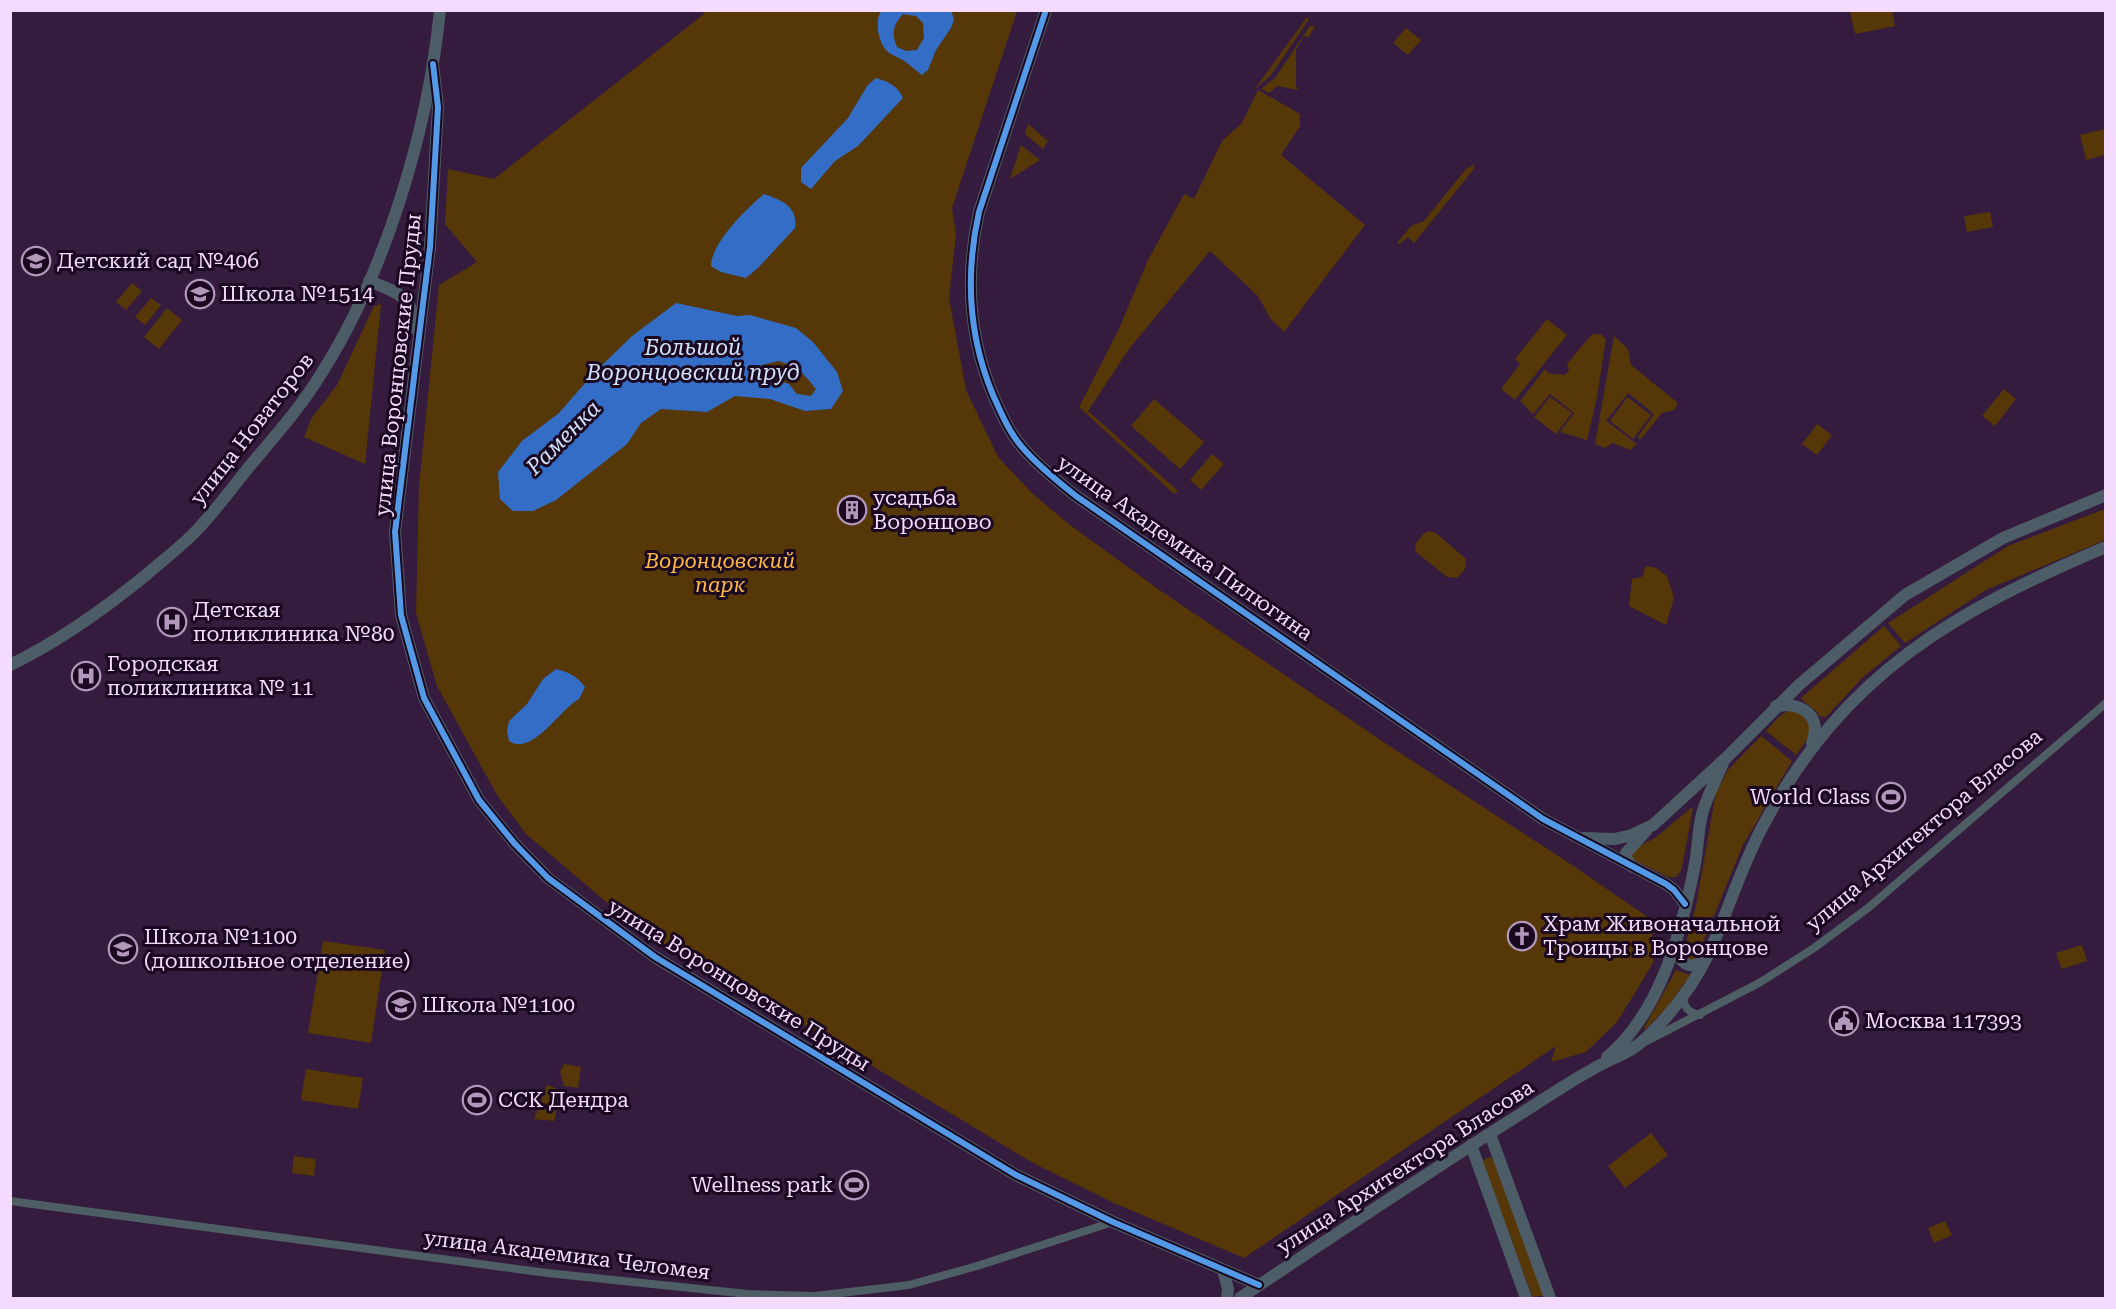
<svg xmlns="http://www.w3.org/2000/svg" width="2116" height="1309" font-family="'Roboto Serif',serif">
	<rect width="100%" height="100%" fill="#351b3d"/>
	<g fill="#563808">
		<path d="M705,11h312l-65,197 4,26 -7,64 17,92 32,67 35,37 37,31 88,64 227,154 184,120 83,57 1,43 -36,59 -31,30 -35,10 5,-16 -312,212 -130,-55 -81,-40 -222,-134 -174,-101 -111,-94 -29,-39 -60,-109 -21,-73 3,-126 20,-202 38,-23 -32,-38 3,-55 46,10 210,-165z"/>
		<path d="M1850,11h42l3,15 -40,8z"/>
		<path d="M1307,17l2,2 -38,56 -17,15z"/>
		<path d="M1310,26h5l-6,11 -5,-1 -8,14v36l2,4 -21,-4 -8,7 -8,-4 14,-11z"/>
		<path d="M1406,28l15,12 -13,15 -15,-12z"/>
		<path d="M1258,90l42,24v12l-19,29 84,70 -81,107 -14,-14 -12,-22 -48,-45 -81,98 -41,62 90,80 -4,3 -95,-87 39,-76 30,-71 36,-66 10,5 28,-58 20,-18z"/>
		<path d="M1028,124l20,17 -5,8 -18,-15z"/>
		<path d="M2105,129v26l-19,5 -6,-25z"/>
		<path d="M1021,145l19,15 -30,19z"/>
		<path d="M1475,164l-2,6 -59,73 -6,-6 -8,7 -3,-1 14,-17 13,-5 42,-52z"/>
		<path d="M1990,212l3,15 -26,5 -3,-16z"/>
		<path d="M132,283l10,8 -16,19 -10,-8z"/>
		<path d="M151,298l10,7 -16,20 -10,-8z"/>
		<path d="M381,304l-16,160 -61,-27 7,-18 26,-34 37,-79z"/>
		<path d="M167,308l15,12 -23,29 -15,-12z"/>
		<path d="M1547,319l20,16 -52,65 -14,-11 19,-25 -5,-5z"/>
		<path d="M1592,334h9l5,5 -9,58 -10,43 -27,-8 14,-19 -24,-19 -17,20 -13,-13 25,-32 3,4 17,2 4,-5 -2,-6z"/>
		<path d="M1614,336l14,13 3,16 47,38 -4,7 -12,3 -21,26 -4,-1 17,-24 -26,-21 -22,28 31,23 -7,6 -17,-7 -8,5 -10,-4z"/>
		<path d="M2004,389l12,10 -21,27 -13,-10z"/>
		<path d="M1550,397l22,16 -16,21 -22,-17z"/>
		<path d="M1627,397l24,18 -18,24 -23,-18z"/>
		<path d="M1154,399l50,43 -24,27 -49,-43z"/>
		<path d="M1817,424l15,11 -15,20 -15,-11z"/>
		<path d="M1212,454l12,10 -23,26 -11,-10z"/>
		<path d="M2105,509v31l-119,50 -81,53 -17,-20 120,-77z"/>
		<path d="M1429,531l7,2 30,26 -1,10 -8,9 -10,-1 -31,-25 -1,-7 8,-11z"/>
		<path d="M1646,566l10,2 11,8 7,22 -8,27 -37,-19 3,-27 10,-2z"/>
		<path d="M1884,626l17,20 -39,32 -36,39 -7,-1 -3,-5 -15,-12 1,-2z"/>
		<path d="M1794,710l15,10v17l-13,18 -30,-24c8,-9 16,-20 28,-21z"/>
		<path d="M1761,736l31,25 -49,84 -34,83 -17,-7 4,-15 20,-114 12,-22z"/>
		<path d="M1691,808l2,1 -12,62 -5,6h-8l-36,-18 -1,-7 6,-5 18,-9z"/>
		<path d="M1690,927l17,6 -13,27 -7,-1 -4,-5z"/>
		<path d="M323,941l62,9 -14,93 -63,-10z"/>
		<path d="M2082,945l5,16 -25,8 -6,-16z"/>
		<path d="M1676,970l14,5 -21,30 -24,25 -1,-2z"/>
		<path d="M564,1064l17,3 -3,21 -14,-2 -4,-14z"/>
		<path d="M306,1069l57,9 -5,31 -57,-9z"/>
		<path d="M547,1085l14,5 -7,31 -20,-2z"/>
		<path d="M1651,1133l17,22 -43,33 -17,-22z"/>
		<path d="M294,1156l22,3 -2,17 -22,-3z"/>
		<path d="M1490,1157l3,2 51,137h-6l-5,2 -50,-135 2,-4z"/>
		<path d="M1945,1221l7,14 -18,8 -6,-15z"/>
	</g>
	<g fill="#336dc6" fill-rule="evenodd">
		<path d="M882,10l69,1 3,8 -3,9 -15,22 -8,20 -6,5c-7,-5 -12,-10 -19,-15 -5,-3 -12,-5 -16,-9 -9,-9 -13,-31 -5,-41zM903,14l13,2 7,7 1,15 -7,12 -11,1 -9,-4c-6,-14 -4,-22 6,-33z"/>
		<path d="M876,78c13,4 21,7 27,20l-45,48 -23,15 -24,28 -10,-7v-14l47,-50 19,-32z"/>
		<path d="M764,194c17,6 34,12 31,34l-36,39 -13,11 -25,-6 -10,-6c0,-23 36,-58 53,-72z"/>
		<path d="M676,303l61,13 13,-1 46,13 17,14 24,30 6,19 -12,18 -26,2 -35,-12 -35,-3 -28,16 -46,-3 -20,14 -14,21 -71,56 -23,11h-20l-13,-12 -2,-27 24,-31 37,-28 34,-39 39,-38zM778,361c21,6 24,11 38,28l-5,7 -14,-2 -8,-10 -30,-10 3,-9z"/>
		<path d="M556,669c12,3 21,7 29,18l-6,12c-18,9 -47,58 -70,42l-2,-10 2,-10 18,-17 16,-25z"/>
	</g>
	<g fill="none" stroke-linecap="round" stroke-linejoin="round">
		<g stroke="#4d5e64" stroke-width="8">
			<path d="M1683,996c1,12 5,16 17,19"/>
			<path d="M1647,1041l112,-58 55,-35 54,-40 238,-205"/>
			<path d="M10,1201l537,72 201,21 67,2 94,-11 68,-19 136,-44"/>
		</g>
		<g stroke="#4d5d68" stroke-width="12">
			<path d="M1046,10l-67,202c-14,63 -11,123 14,183 8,18 16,37 29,52 15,18 35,34 54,49l467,323 123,65 8,6 11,14"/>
			<path d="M433,64l5,43 -8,140 -35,285 6,83 23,83 55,102 36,44 33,34 107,79 361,218 97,47 146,63"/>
			<path d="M369,281c28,11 44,15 47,48"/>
			<path d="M10,665c50,-24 93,-55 136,-90 17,-15 35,-28 51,-45 19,-20 35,-42 52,-63 25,-30 52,-60 72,-93 65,-102 107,-244 119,-364"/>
			<path d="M1776,706c25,-4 47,9 36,37"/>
			<path d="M1583,838l32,1 17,-4 21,-10 73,-67 74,-74 105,-89 98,-57 103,-43"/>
			<path d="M1633,867l-7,-8v-6l20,-22"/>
			<path d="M1676,944c1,18 14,29 29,15"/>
			<path d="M1607,1057c54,-45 75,-127 88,-193 3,-17 3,-34 7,-50 5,-18 14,-34 21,-51"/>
			<path d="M1490,1134l60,164"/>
			<path d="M1471,1145l55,153"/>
			<path d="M1223,1270l5,19 -1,9"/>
			<path d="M1240,1298c93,-62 187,-125 282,-185 24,-15 47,-31 71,-44 13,-8 29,-13 42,-22 9,-6 18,-16 26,-24 18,-20 35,-43 47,-68 20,-43 33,-89 56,-131 80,-150 190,-213 342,-277"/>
		</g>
		<g stroke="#1a0720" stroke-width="10">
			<g id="cycleway">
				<path d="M1046,10l-67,202c-14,63 -11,123 14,183 8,18 16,37 29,52 15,18 35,34 54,49l467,323 123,65 8,6 11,14"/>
				<path d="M433,64l5,43 -8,140 -35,285 6,83 23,83 55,102 36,44 33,34 107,79 361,218 97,47 146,63"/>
			</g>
		</g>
		<use href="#cycleway" stroke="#5399e6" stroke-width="6"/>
	</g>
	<defs>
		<g id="school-ring" transform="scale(1.5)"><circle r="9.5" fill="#1a0720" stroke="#b197ba" stroke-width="1.5"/><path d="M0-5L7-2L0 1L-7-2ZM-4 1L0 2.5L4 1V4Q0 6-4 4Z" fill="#b197ba"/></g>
		<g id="building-ring" transform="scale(1.5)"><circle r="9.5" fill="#1a0720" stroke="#b197ba" stroke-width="1.5"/><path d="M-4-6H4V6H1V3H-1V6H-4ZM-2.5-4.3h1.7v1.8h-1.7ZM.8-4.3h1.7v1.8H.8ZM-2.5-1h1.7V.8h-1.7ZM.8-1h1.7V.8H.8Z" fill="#b197ba"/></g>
		<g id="hospital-ring" transform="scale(1.5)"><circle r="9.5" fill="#1a0720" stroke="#b197ba" stroke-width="1.5"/><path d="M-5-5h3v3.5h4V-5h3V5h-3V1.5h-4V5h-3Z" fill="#b197ba"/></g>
		<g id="stadium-ring" transform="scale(1.5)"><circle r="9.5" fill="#1a0720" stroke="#b197ba" stroke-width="1.5"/><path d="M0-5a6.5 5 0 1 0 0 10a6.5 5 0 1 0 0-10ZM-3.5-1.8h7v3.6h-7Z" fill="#b197ba"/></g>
		<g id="church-ring" transform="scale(1.5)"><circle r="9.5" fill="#1a0720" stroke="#b197ba" stroke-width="1.5"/><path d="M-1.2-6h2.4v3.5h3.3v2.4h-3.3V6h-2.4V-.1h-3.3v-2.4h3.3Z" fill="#b197ba"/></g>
		<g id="civic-ring" transform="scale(1.5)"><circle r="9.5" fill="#1a0720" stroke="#b197ba" stroke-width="1.5"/><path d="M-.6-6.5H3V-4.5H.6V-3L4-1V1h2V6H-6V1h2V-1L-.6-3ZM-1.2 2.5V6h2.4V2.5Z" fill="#b197ba"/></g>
	</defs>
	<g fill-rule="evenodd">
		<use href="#school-ring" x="36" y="261"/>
		<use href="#school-ring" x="200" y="294"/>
		<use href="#building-ring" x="852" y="510"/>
		<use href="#hospital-ring" x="172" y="622"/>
		<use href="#hospital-ring" x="86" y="676"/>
		<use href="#stadium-ring" x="1891" y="797"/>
		<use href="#church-ring" x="1522" y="936"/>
		<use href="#school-ring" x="123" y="949"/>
		<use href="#school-ring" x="401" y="1005"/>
		<use href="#civic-ring" x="1844" y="1021"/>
		<use href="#stadium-ring" x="477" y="1100"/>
		<use href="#stadium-ring" x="854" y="1185"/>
	</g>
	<g text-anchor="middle" stroke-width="6" stroke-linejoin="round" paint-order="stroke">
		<g font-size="21" fill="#f4dafd" stroke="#1a0720" text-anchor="start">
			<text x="57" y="268">Детский сад №406</text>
			<text x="221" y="301">Школа №1514</text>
			<text x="873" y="505">усадьба<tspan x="873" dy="24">Воронцово</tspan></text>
			<text x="193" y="617">Детская<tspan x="193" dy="24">поликлиника №80</tspan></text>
			<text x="107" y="671">Городская<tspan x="107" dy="24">поликлиника № 11</tspan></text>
			<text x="1870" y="804" text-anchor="end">World Class</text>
			<text x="1543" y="931">Храм Живоначальной<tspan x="1543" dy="24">Троицы в Воронцове</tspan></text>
			<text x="144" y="944">Школа №1100<tspan x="144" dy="24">(дошкольное отделение)</tspan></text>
			<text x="422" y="1012">Школа №1100</text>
			<text x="1865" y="1028">Москва 117393</text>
			<text x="498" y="1107">ССК Дендра</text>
			<text x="833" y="1192" text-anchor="end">Wellness park</text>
		</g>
		<g font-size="21" fill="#f4dafd" stroke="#1a0720">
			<text transform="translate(398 365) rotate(-84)" y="7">улица Воронцовские Пруды</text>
			<text transform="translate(252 429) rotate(-52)" y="7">улица Новаторов</text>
			<text transform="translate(1185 548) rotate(35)" y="7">улица Академика Пилюгина</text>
			<text transform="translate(1924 830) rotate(-40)" y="7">улица Архитектора Власова</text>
			<text transform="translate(739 985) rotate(32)" y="7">улица Воронцовские Пруды</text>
			<text transform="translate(1405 1167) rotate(-33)" y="7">улица Архитектора Власова</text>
			<text transform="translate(567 1255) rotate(7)" y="7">улица Академика Челомея</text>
		</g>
		<g font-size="21" font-style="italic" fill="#feba40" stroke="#1a0720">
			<text x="720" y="568">Воронцовский<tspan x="720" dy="24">парк</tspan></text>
		</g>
		<g font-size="22" font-style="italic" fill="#d0e0f9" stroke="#1a0720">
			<text x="693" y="355">Большой<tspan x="693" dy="25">Воронцовский пруд</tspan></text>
			<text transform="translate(563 437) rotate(-45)" y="8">Раменка</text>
		</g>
	</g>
	<rect width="2116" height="1309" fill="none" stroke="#f4dafd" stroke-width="24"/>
</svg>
